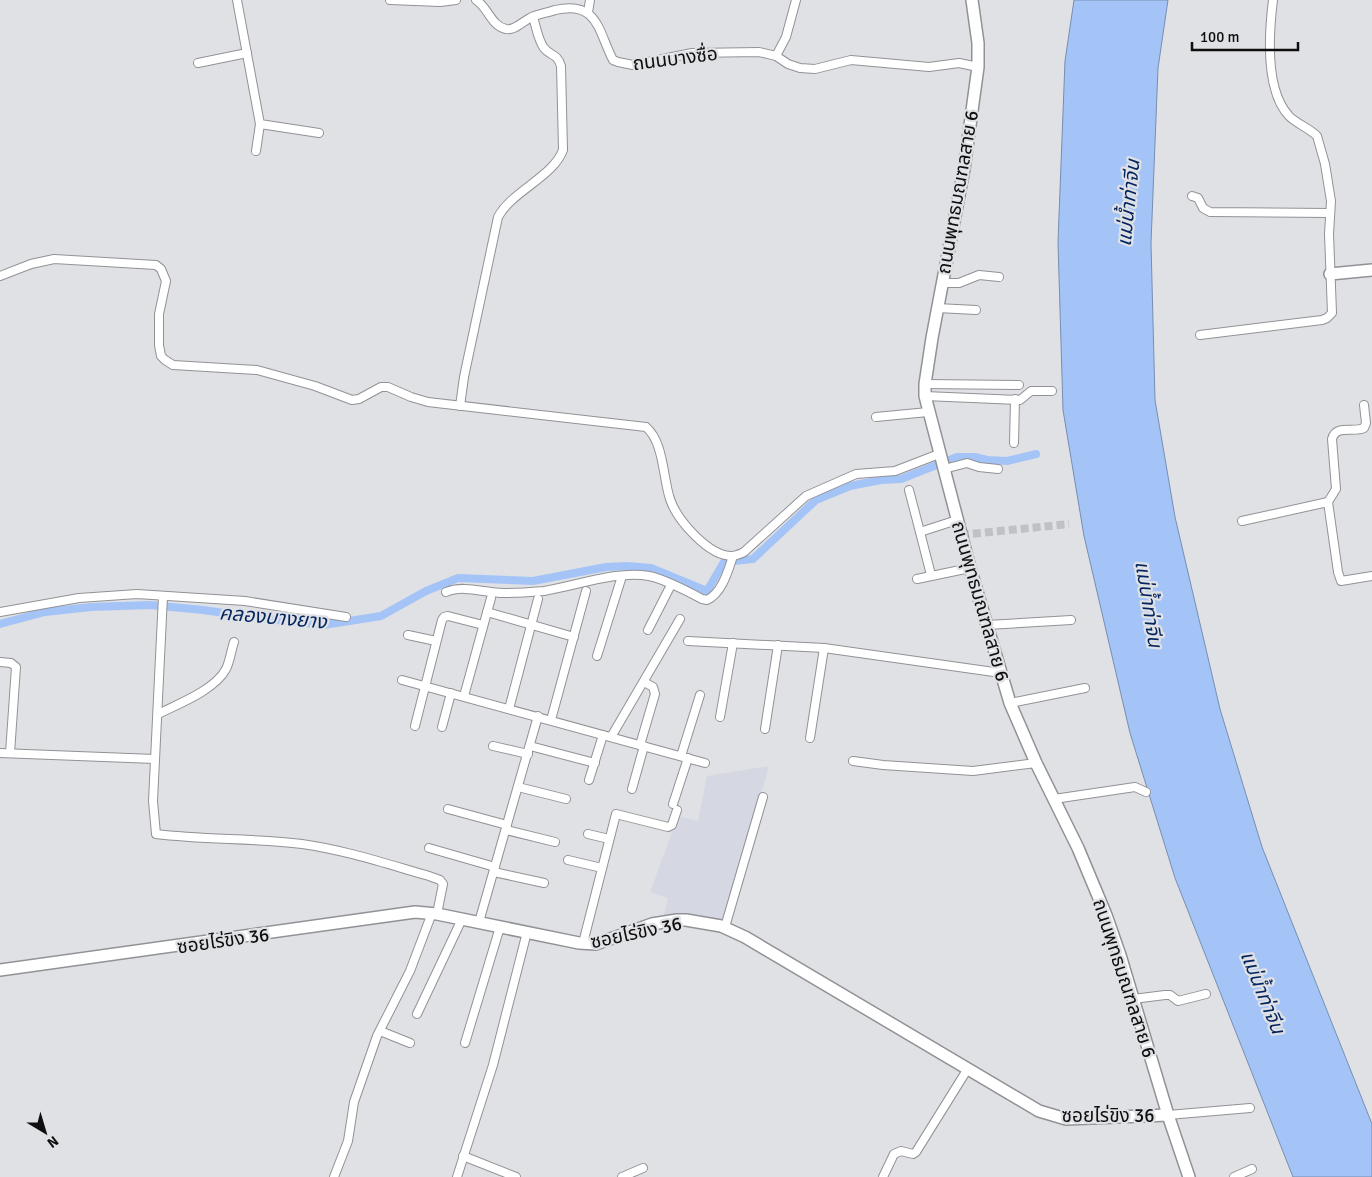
<svg xmlns="http://www.w3.org/2000/svg" width="1372" height="1177" font-family="Signika,'Noto Sans Thai',sans-serif">
	<rect width="100%" height="100%" fill="#e0e1e5"/>
	<path fill="#d5d7e2" d="M769,766l-45,156 -32,-7h-28l4,-17 -18,-6 28,-76 20,5 9,-45z"/>
	<path fill="#a4c4f7" stroke="#778db1" d="M1074,0h94l-10,68 -7,175 4,157 20,117 45,192 42,138 110,277v53h-79l-118,-299 -45,-145 -46,-197 -21,-126 -5,-168 7,-181z"/>
	<g fill="none" stroke-linecap="round" stroke-linejoin="round">
		<path stroke="#a4c4f7" stroke-width="8" d="M0,624l45,-12 46,-5 59,-2 53,5 63,9 58,6 57,-9 45,-25 32,-13 75,3 73,-14 21,-1 24,2 56,23 17,-29 29,-3 63,-59 34,-14 31,-6 20,-1 56,-22h18l12,3 20,1 29,-7"/>
		<path stroke="#c0c1c5" stroke-width="8" stroke-dasharray="8 4" stroke-linecap="butt" d="M961,535l108,-11"/>
		<g stroke="#919296" stroke-width="10">
			<g id="street">
				<path d="M237,0l23,124 59,9"/>
				<path d="M390,0l50,2 16,-2"/>
				<path d="M476,0c12,7 15,26 30,29 8,2 16,-7 24,-11 7,-4 17,-5 25,-8 43,-10 43,21 58,50l5,2 15,3 59,-12 67,-1 17,4 12,8 12,4 15,1 36,-9 78,7 30,-4 19,4"/>
				<path d="M588,12l2,-12"/>
				<path d="M776,56l10,-19 10,-37"/>
				<path d="M198,63l49,-10"/>
				<path d="M256,151l4,-27"/>
				<path d="M1192,196l6,2 5,10 7,4 120,1"/>
				<path d="M0,276l31,-12 23,-5 102,6 5,4 5,12 -7,33v31l2,11 4,4 8,5 84,5 58,16 37,14 7,-1 22,-12h7l23,10 17,5 218,25c18,15 17,52 24,72 7,21 39,58 63,57 4,-1 8,-2 11,-4l62,-56 50,-22 39,-3 44,-17"/>
				<path d="M942,283h17l20,-8 20,2"/>
				<path d="M937,308l39,2"/>
				<path d="M1200,335l122,-15 5,-2 5,-5 -3,-79 2,-33 -6,-37 -8,-28c-8,-8 -20,-12 -28,-20 -24,-26 -20,-84 -16,-116"/>
				<path d="M925,384l94,1"/>
				<path d="M925,396l95,4 11,-9h21"/>
				<path d="M1364,405l2,18 -2,5c-11,5 -28,-4 -32,11l4,50 -8,13 10,70 3,9 31,-5"/>
				<path d="M460,406l4,-29 34,-160c14,-26 55,-40 65,-67l-2,-84c-4,-13 -11,-10 -17,-18 -6,-8 -8,-22 -11,-31"/>
				<path d="M876,417l52,-5"/>
				<path d="M1014,443l1,-44"/>
				<path d="M944,469l23,-6 12,4 19,2"/>
				<path d="M909,490l11,42 37,-12"/>
				<path d="M1242,521l86,-19"/>
				<path d="M920,532l11,43"/>
				<path d="M917,579l53,-11"/>
				<path d="M446,592c19,-8 41,2 60,1 13,0 26,-1 38,-2 32,-5 73,-21 105,-15 15,3 40,16 53,23l5,1c15,-7 21,-29 26,-44"/>
				<path d="M163,596l-10,205 3,33c48,6 98,4 146,10 43,6 85,20 127,32l11,4 3,4 -6,30"/>
				<path d="M0,612l79,-14 58,-4 108,7 101,16"/>
				<path d="M487,612l87,25"/>
				<path d="M987,625l84,-5"/>
				<path d="M648,630l23,-45"/>
				<path d="M408,635l28,6"/>
				<path d="M688,641l136,7 177,25"/>
				<path d="M597,656l25,-80"/>
				<path d="M0,662l11,1 5,4 -6,86"/>
				<path d="M402,680l303,83"/>
				<path d="M464,696l27,-98"/>
				<path d="M1010,703l75,-15"/>
				<path d="M509,709l29,-110"/>
				<path d="M158,714c20,-10 57,-24 68,-45 4,-8 5,-18 8,-27"/>
				<path d="M720,717l13,-74"/>
				<path d="M551,720l35,-129"/>
				<path d="M415,726l27,-106 2,-3 4,-1 35,9"/>
				<path d="M442,727l9,-34"/>
				<path d="M765,729l13,-84"/>
				<path d="M611,737l69,-118"/>
				<path d="M810,738l14,-90"/>
				<path d="M640,745l15,-51 -2,-7 -9,-5"/>
				<path d="M493,746l35,8"/>
				<path d="M530,746l65,17"/>
				<path d="M0,753l155,6"/>
				<path d="M681,756l19,-61"/>
				<path d="M853,761l30,4 90,6 63,-8"/>
				<path d="M589,780l14,-45"/>
				<path d="M518,787l48,12"/>
				<path d="M632,789l12,-43"/>
				<path d="M1054,799l81,-12 11,5"/>
				<path d="M673,804l15,-46"/>
				<path d="M448,809l59,16"/>
				<path d="M506,830l49,12"/>
				<path d="M588,834l21,5"/>
				<path d="M429,848l66,19"/>
				<path d="M568,860l34,8"/>
				<path d="M494,872l50,11"/>
				<path d="M479,922l59,-206"/>
				<path d="M725,927l38,-130"/>
				<path d="M583,943l33,-129 52,13 4,-2 5,-15"/>
				<path d="M1133,999l32,-4h5l8,6 28,-7"/>
				<path d="M417,1014l45,-95"/>
				<path d="M380,1031l30,12"/>
				<path d="M465,1043l35,-116"/>
				<path d="M1168,1115l82,-7"/>
				<path d="M463,1156l53,21"/>
				<path d="M334,1177l14,-36 6,-39 23,-66 33,-65 22,-58"/>
				<path d="M457,1177l36,-112 34,-133"/>
				<path d="M622,1177l21,-9"/>
				<path d="M883,1177l11,-23 7,-3 12,3 3,-2 51,-82"/>
				<path d="M1234,1177l18,-8"/>
			</g>
		</g>
		<g stroke="#919296" stroke-width="14">
			<g id="secondary">
				<path d="M972,0l6,43v24l-14,102 -32,169 -7,46v12l45,172 40,135 26,60 42,85 28,67 14,40 48,160 21,62"/>
				<path d="M1330,274l42,-4"/>
				<path d="M0,970l415,-58 22,2 142,29 17,1 56,-20 25,-4h9l35,6 24,11 294,174 27,8 102,-4"/>
			</g>
		</g>
		<use href="#street" stroke="#fff" stroke-width="8"/>
		<use href="#secondary" stroke="#fff" stroke-width="11"/>
	</g>
	<g text-anchor="middle" stroke-width="4.5" stroke-linejoin="round" paint-order="stroke">
		<g font-size="19" fill="#0e0e0f" stroke="#e0e1e5">
			<text transform="translate(675 58) rotate(-7)" y="7">ถนนบางซื่อ</text>
			<text transform="translate(957 192) rotate(-80)" y="7">ถนนพุทธมณฑลสาย 6</text>
			<text transform="translate(981 601) rotate(74)" y="7">ถนนพุทธมณฑลสาย 6</text>
			<text transform="translate(636 932) rotate(-12)" y="7">ซอยไร่ขิง 36</text>
			<text transform="translate(223 940) rotate(-8)" y="7">ซอยไร่ขิง 36</text>
			<text transform="translate(1125 978) rotate(72)" y="7">ถนนพุทธมณฑลสาย 6</text>
			<text x="1108" y="1122">ซอยไร่ขิง 36</text>
		</g>
		<g font-size="20" font-style="italic" fill="#03255f" stroke="#e0e1e5">
			<text transform="translate(1128 203) rotate(-84)" y="7">แม่น้ำท่าจีน</text>
			<text transform="translate(1149 604) rotate(81)" y="7">แม่น้ำท่าจีน</text>
			<text transform="translate(273 617) rotate(5)" y="7">คลองบางยาง</text>
			<text transform="translate(1263 992) rotate(68)" y="7">แม่น้ำท่าจีน</text>
		</g>
	</g>
	<g transform="translate(45 1132) rotate(142)" stroke="#e0e1e5" stroke-width="4" paint-order="stroke">
	<path d="M0-4L9 19L0 12L-9 19Z" fill="#0e0e0f"/>
	<text y="-8" font-size="14" font-weight="bold" text-anchor="middle" fill="#0e0e0f">N</text>
	</g>
	<path d="M1192 42v8h106v-8" fill="none" stroke="#0e0e0f" stroke-width="2.5"/>
	<text x="1200" y="42" font-size="15" fill="#0e0e0f" stroke="#e0e1e5" stroke-width="4" paint-order="stroke">100 m</text>
</svg>
